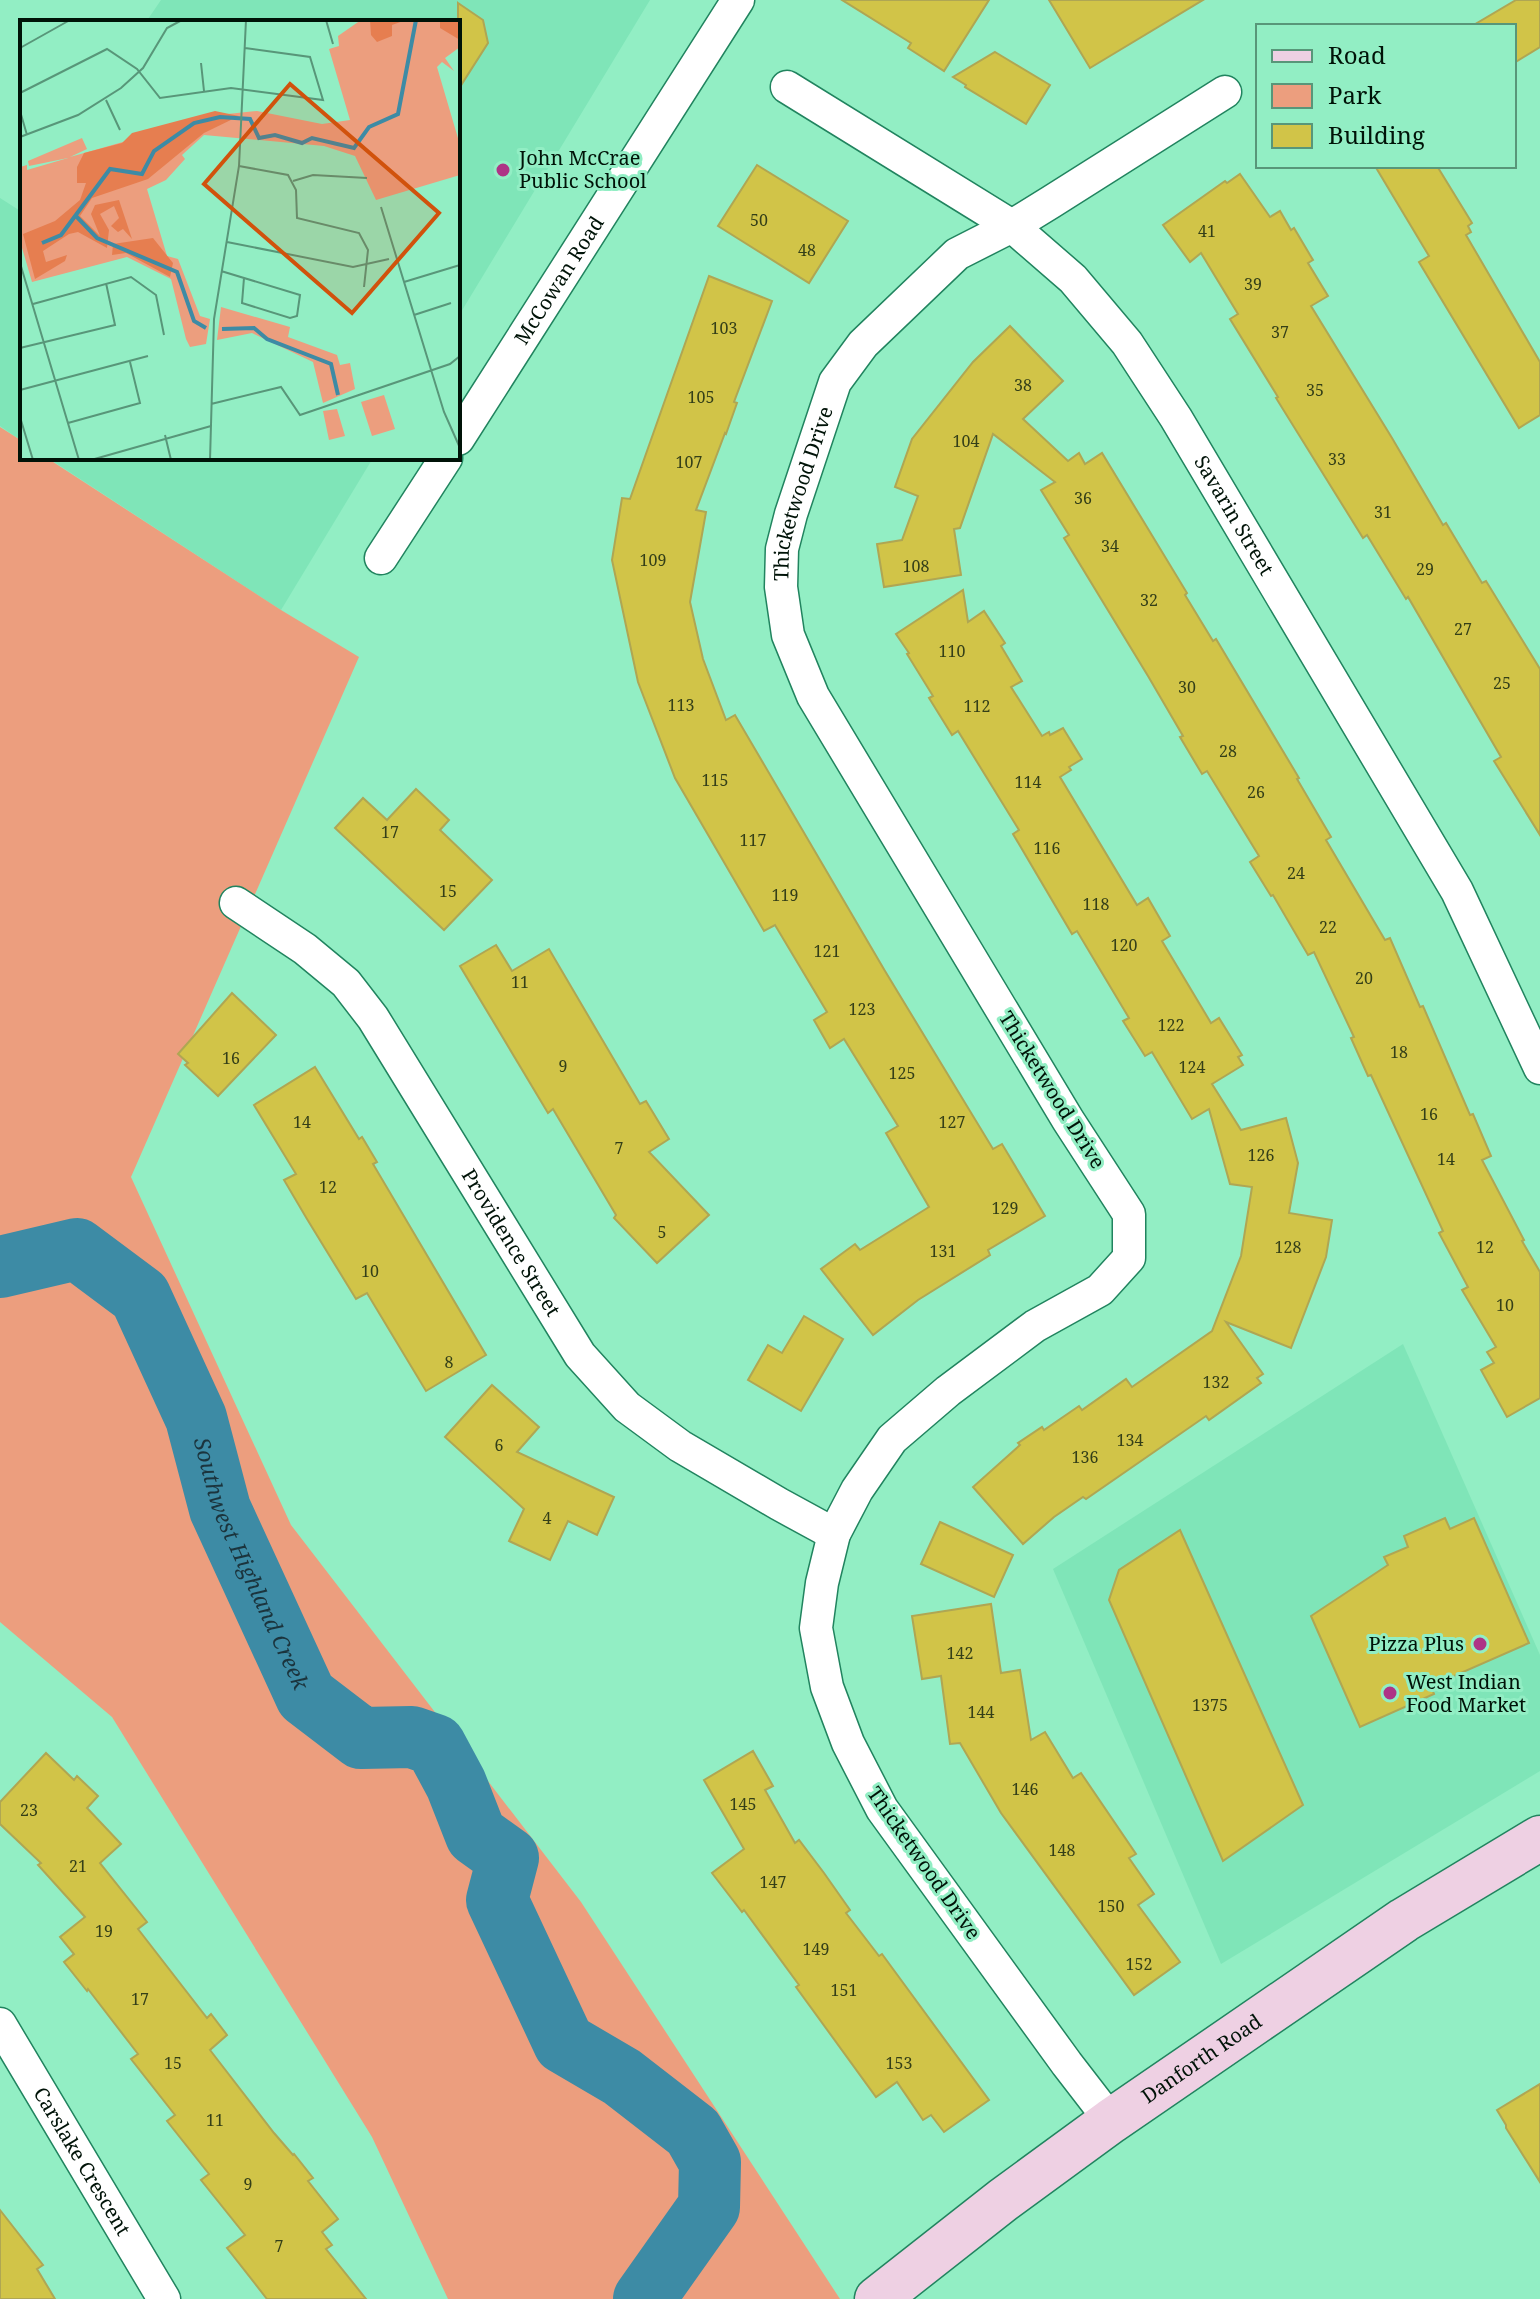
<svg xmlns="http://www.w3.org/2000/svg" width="1540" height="2299" font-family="'Noto Serif',serif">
	<rect width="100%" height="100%" fill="#92eec4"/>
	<g fill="#7fe5b8">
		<path d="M161,0h489l-192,317v-295h-312z"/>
		<path d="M0,198l22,14v229l-22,-15z"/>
		<path d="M48,458h325l-92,152z"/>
		<path d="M1403,1344l137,311v116l-319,193 -168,-395z"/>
	</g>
	<path fill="#ec9e7e" d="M0,427l22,14v17h25l234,152 78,47 -228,520 160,348 290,377 259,397h-392l-76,-162 -260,-420 -112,-95z"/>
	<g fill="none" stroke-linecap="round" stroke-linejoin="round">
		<path stroke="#3d8ba5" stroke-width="62" id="s1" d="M0,1267l77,-18 63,47 56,122 24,91 86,187 55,42 51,-1 23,8 21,39 20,51 32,23 -11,42 67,143 58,34 71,55 17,30 -1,45 -65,92"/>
	</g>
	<g fill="#d1c448" stroke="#afa653" stroke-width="2">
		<path d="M842,0h147l-45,71 -36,-23 3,-5z"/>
		<path d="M1049,0h154l-113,68z"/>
		<path d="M1516,0h24v47l-26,16v-37h-42z"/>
		<path d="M458,3l25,17 5,23 -30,47z"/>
		<path d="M995,52l55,33 -24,39 -61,-37 1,-2 -13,-8z"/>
		<path d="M757,165l91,56 -39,62 -91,-57z"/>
		<path d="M1375,166h62l35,57 -4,3 3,6 -5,3 74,127v53l-21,13 -100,-166 10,-6z"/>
		<path d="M1240,174l30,43 10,-6 11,19 3,-2 19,32 -5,3 20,33 -17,10 81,132 51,87 3,-2 36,60 4,-2 54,88v166l-46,-74 7,-4 -93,-160 -2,2 -39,-64 -4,3 -87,-140 2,-1 -48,-78 8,-5 -37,-61 -11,9 -27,-37 62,-44 2,2z"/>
		<path d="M709,276l63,25 -38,101 3,1 -11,31 -1,-1 -29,77 10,2 -16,90 13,57 23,61 9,-5 150,256 108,178 9,-5 43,72 -57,34 2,5 -72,45 -45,35 -52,-66 34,-25 5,6 69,-43 -43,-74 12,-7 -54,-87 -14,9 -16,-28 13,-8 -52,-87 -11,6 -89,-153 -37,-96 -26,-122 10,-62 8,1z"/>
		<path d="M1010,326l53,55 -40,38 45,42 11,-8 6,11 17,-11 85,140 -2,2 28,46 3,-2 83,139 -2,1 34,58 -5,3 59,100 5,-2 30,69 3,-1 47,109 3,-1 18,42 -9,4 42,80 -2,1 18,31v126l-33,19 -26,-47 13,-7 -7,-11 9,-5 -34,-57 6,-3 -29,-54 4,-2 -72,-156 -3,1 -17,-38 3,-1 -40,-85 -6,3 -35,-60 -2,1 -21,-34 9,-6 -52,-85 -5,3 -22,-37 3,-1 -35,-60 -84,-138 5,-3 -28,-45 14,-8 -62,-48 -33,94 -6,1 7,46 -77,12 -7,-43 25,-4 16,-44 -23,-9 17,-48 61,-77z"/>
		<path d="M963,590l5,32 16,-11 21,32 -4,3 21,35 -11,6 31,49 7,-4 1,3 13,-7 19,31 -13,8 2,3 -11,7 77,128 11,-7 22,38 -8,5 49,82 8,-5 23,37 -4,2 5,8 -31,19 29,46 45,-12 12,45 -9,50 43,7 -6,37 -35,91 -65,-26 37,52 -6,4 4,5 -52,37 -3,-4 -120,83 -3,-2 -29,20 -31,27 -50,-57 47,-42 -2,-2 24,-16 2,3 35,-24 3,4 44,-31 6,8 80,-56 29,-75 11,-69 -22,-3 -21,-75 -17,10 -40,-67 -7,4 -22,-35 6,-3 -52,-87 -5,3 -59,-100 6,-4 -61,-99 -6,4 -23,-37 4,-2 -26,-42 2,-1 -13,-19z"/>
		<path d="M416,789l33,31 -9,10 52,50 -48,50 -109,-102 28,-30 24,22z"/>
		<path d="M496,945l16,26 37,-22 91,155 6,-3 23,38 -20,13 60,63 -52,48 -43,-45 2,-3 -63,-106 -5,4 -88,-147z"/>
		<path d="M232,993l44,42 -58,61 -33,-31 3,-2 -10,-9z"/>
		<path d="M315,1067l44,72 3,-2 15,25 -4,2 113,191 -60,36 -59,-98 -11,6 -49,-80 -23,-39 12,-6 -42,-69z"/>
		<path d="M804,1316l39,23 -42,72 -53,-31 20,-35 14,8z"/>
		<path d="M492,1385l47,42 -22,25 97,45 -17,38 -29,-14 -18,39 -41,-19 15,-32 -79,-72z"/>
		<path d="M1445,1518l5,11 24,-11 55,125 -98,43 3,8 -74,33 -49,-111 77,-51 -4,-8 24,-10 -4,-11z"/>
		<path d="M940,1522l73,33 -19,42 -73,-33z"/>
		<path d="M1180,1530l123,275 -80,56 -114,-261 10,-30z"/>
		<path d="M991,1604l10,69 19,-3 11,70 14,-8 28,46 8,-5 55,81 -7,4 25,36 -16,11 42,57 -46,33 -133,-182 -41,-70 -10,1 -9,-68 -19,3 -10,-63z"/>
		<path d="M753,1751l20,35 -8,4 30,53 4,-3 25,33 26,37 -4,3 33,43 3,-2 107,146 -45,32 -13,-17 -8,5 -26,-38 -21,15 -80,-110 3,-2 -55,-75 -2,2 -30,-39 32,-24 -40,-69z"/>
		<path d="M46,1753l28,27 3,-4 21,20 -11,12 34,36 -21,19 47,59 -9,7 69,89 4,-4 16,21 -17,15 64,83 19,22 1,-1 19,24 -5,3 30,38 -16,13 10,13 -6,4 40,50h-99l-40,-51 18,-13 -44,-55 8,-6 -42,-53 8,-6 -44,-56 7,-5 -50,-65 -1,2 -23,-29 10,-8 -14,-17 25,-20 -47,-52 3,-2 -41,-39v-22z"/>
		<path d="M1540,2084v98l-34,-54v-3l-9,-15z"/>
		<path d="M0,2210l43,55 -6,4 18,30h-55z"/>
	</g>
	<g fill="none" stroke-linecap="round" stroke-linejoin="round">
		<g stroke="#21845f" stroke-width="35">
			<g id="street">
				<path id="s2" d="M787,87l225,139 61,53 54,64 49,75 281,473 83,177"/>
				<path id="s3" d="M458,439l280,-439"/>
				<path d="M381,558l65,-100"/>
				<path id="s4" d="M236,903l69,46 41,34 27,35 207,337 47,52 53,39 99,58 55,30"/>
				<path id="s5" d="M0,2024l164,275"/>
				<path id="s6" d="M1111,2121l-44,-57 -185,-255 -34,-66 -21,-56 -11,-59 6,-45 12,-49 23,-44 35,-51 56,-48 87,-65 65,-36 29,-32v-44l-61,-94 -255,-424 -25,-61 -7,-48 1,-38 9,-35 44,-132 28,-38 94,-90 55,-28 39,-24 174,-110"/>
			</g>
		</g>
		<g stroke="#21845f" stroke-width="47">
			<g id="secondary">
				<path id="s7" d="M877,2299l126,-99 108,-79 293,-201 136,-82"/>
			</g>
		</g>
		<use href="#street" stroke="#fff" stroke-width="32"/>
		<use href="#secondary" stroke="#eed0e3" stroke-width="44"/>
	</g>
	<g fill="#ae3386" stroke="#92eec4" stroke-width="3">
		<circle cx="503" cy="170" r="8"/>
		<circle cx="1480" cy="1644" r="8"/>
		<circle cx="1390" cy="1693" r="8"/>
	</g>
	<g text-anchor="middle" stroke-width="6" stroke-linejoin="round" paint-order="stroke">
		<g font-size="16" fill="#343f18">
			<text x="759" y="226">50</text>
			<text x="1207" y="237">41</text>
			<text x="807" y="256">48</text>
			<text x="1253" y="290">39</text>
			<text x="724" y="334">103</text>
			<text x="1280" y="338">37</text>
			<text x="1023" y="391">38</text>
			<text x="1315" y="396">35</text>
			<text x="701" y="403">105</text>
			<text x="966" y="447">104</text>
			<text x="1337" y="465">33</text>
			<text x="689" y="468">107</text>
			<text x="1083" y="504">36</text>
			<text x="1383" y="518">31</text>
			<text x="1110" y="552">34</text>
			<text x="653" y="566">109</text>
			<text x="916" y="572">108</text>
			<text x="1425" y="575">29</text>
			<text x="1149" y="606">32</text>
			<text x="1463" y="635">27</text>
			<text x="952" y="657">110</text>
			<text x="1502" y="689">25</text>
			<text x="1187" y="693">30</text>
			<text x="681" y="711">113</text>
			<text x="977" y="712">112</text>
			<text x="1228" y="757">28</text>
			<text x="715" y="786">115</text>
			<text x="1028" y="788">114</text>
			<text x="1256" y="798">26</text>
			<text x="390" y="838">17</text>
			<text x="753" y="846">117</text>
			<text x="1047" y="854">116</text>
			<text x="1296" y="879">24</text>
			<text x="448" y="897">15</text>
			<text x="785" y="901">119</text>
			<text x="1096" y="910">118</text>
			<text x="1328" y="933">22</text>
			<text x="1124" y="951">120</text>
			<text x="827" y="957">121</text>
			<text x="1364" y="984">20</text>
			<text x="520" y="988">11</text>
			<text x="862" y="1015">123</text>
			<text x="1171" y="1031">122</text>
			<text x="1399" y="1058">18</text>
			<text x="231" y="1064">16</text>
			<text x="563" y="1072">9</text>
			<text x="1192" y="1073">124</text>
			<text x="902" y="1079">125</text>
			<text x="1429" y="1120">16</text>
			<text x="302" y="1128">14</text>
			<text x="952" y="1128">127</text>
			<text x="619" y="1154">7</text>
			<text x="1261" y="1161">126</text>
			<text x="1446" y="1165">14</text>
			<text x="328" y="1193">12</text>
			<text x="1005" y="1214">129</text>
			<text x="662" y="1238">5</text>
			<text x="1288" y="1253">128</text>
			<text x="1485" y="1253">12</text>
			<text x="943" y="1257">131</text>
			<text x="370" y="1277">10</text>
			<text x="1505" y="1311">10</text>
			<text x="449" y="1368">8</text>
			<text x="1216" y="1388">132</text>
			<text x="1130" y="1446">134</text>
			<text x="499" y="1451">6</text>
			<text x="1085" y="1463">136</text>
			<text x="547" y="1524">4</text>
			<text x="960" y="1659">142</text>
			<text x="1210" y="1711">1375</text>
			<text x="981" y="1718">144</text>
			<text x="1025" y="1795">146</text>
			<text x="743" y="1810">145</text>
			<text x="29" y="1816">23</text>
			<text x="1062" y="1856">148</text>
			<text x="78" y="1872">21</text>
			<text x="773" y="1888">147</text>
			<text x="1111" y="1912">150</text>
			<text x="104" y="1937">19</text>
			<text x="816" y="1955">149</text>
			<text x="1139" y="1970">152</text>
			<text x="844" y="1996">151</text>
			<text x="140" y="2005">17</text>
			<text x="173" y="2069">15</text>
			<text x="899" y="2069">153</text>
			<text x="215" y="2126">11</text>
			<text x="248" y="2190">9</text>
			<text x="279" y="2252">7</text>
		</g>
		<g font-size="20" fill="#001308" stroke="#92eec4" text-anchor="start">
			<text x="519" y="165">John McCrae<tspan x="519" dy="23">Public School</tspan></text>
			<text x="1464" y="1651" text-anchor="end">Pizza Plus</text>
			<text x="1406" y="1689">West Indian<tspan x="1406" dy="23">Food Market</tspan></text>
		</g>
		<g font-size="20" fill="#001308" stroke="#92eec4">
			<text dy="7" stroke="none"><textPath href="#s3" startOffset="188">McCowan Road</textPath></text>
			<text dy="7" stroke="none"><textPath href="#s6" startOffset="1950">Thicketwood Drive</textPath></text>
			<text dy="7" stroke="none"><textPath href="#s2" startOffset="632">Savarin Street</textPath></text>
			<text transform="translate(1052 1090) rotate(58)" y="7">Thicketwood Drive</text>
			<text dy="7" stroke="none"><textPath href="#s4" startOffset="444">Providence Street</textPath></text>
			<text transform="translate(924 1863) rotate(55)" y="7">Thicketwood Drive</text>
			<text dy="7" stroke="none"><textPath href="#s7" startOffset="404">Danforth Road</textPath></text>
			<text dy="7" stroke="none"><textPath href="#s5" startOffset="160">Carslake Crescent</textPath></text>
		</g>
		<g font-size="22" font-style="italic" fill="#1b343d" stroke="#92eec4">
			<text dy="8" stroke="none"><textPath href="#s1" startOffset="448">Southwest Highland Creek</textPath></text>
		</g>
	</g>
	<g transform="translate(20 20)">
		<rect width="440" height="440" fill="#92eec4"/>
		<path d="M341,0h99v27l-15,11 9,13 -12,-9 -5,5 23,78v30l-84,25 -21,-44 -31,-10 -120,-11 -22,20 3,4 -19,21 -19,9 20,67 11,3 22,57 10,3 -4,25 -16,3 -4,-8 -15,-60 -44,-22 -95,25 -12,-41v-74l7,-2v5l41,-12 -39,8 -1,-5 54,-23 5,11 -17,8 148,-42 39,-4 65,13 28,-4 -21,-71 10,-3 -1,-10zM201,287l69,20 -2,10 49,18 3,10 10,-2 5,26 -32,14 -10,-41 -61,-29 -35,7zM364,375l11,34 -23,7 -11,-34zM317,389l8,27 -16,4 -6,-29z" fill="#ec9e7e"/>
		<path d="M350,0h36l-14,5v11l-15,6 -6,-7zM440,0v20l-20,-12v-8zM195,91l24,5 -35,17 -56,46 -56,19 -12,18 20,20 -9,-22 4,-9 24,-5 13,39 -9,-10 -5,3 -7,-6 8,-8 -5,-12 -14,8 9,16 -2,18 -29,-16 -9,2 -26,17 3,11 21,-7 -2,6 -30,18 -12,-45 32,-13 25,-21 6,-17h-9v-16l7,-14 38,-10 10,-10zM133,218l20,25 -3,14 -44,-24 -14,2 1,-11z" fill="#e67e50"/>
		<path fill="none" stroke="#3d8ba5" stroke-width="4" d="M55,195l22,23 80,34 17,49 12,7M22,223l19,-8 49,-66 32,5 12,-23 40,-28 26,-6 30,2 9,19 16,-3 27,8 10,-5 42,10 15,-21 29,-13 18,-94M202,309l32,-1 13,11 64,25 7,31"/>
		<path fill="none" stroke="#589679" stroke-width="2" d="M306,0l7,24M0,28l50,-28M181,43l3,28M0,73l87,-44 30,20 23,29 71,-10 92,12 -13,-43 -65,-9M86,80l14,30M0,91l7,24M0,117l58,-22 43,-27 22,-20 24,-40 15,-8M219,146l49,9 8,15 1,28 62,15 9,17 -4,37M273,161l20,-6 54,3M361,187l63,205 16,36M207,222l126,25 36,-8M0,243l59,197M201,251l79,24 -3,21 -7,2 -48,-15 2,-25M384,262l56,-17M13,284l98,-27 25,18 8,40M394,295l37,-12M0,328l95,-23 -9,-42M0,370l128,-34M191,384l70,-17 19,28 150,-51 10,-8M0,397l13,43M48,403l72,-20 -10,-41M145,415l6,25M71,440l120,-34M190,440l4,-141 25,-153 7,-146"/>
		<path fill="#d1520c" fill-opacity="0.15" stroke="#d1520c" stroke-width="4" d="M270,64l149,129 -87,100 -148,-129z"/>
		<rect width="440" height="440" fill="none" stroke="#001308" stroke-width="4"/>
	</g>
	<rect x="1256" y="24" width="260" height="144" fill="#92eec4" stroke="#589679" stroke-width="2"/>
	<rect x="1272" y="50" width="40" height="12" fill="#eed0e3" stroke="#589679" stroke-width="2"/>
	<text x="1328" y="64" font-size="24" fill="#001308">Road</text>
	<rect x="1272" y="84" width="40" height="24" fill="#ec9e7e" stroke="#589679" stroke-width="2"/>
	<text x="1328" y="104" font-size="24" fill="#001308">Park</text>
	<rect x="1272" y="124" width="40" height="24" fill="#d1c448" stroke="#589679" stroke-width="2"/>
	<text x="1328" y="144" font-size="24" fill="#001308">Building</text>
</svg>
